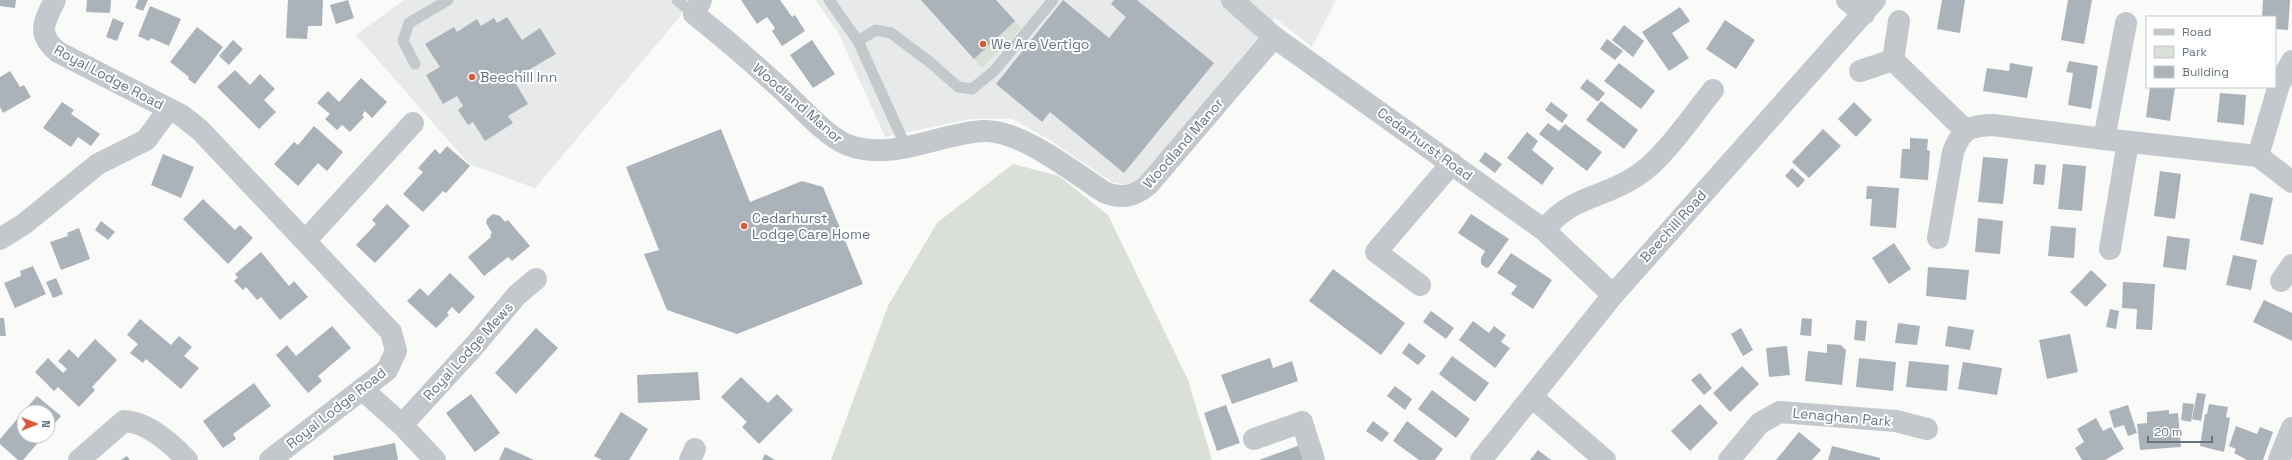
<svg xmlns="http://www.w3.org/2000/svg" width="2292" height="460" font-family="'Space Grotesk',sans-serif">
	<rect width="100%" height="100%" fill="#fafaf8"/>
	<g fill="#e8e9e9">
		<path d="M404,0h286l-11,18 -144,170 -66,-24 -113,-129z"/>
		<path d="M815,0h521l-24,47 -37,-29 -136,162 -11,5 -16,-3 -64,-43 -36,-20h-42l-85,18 -47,-105z"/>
	</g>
	<g fill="#dadfd7">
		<path d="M921,0h75l26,28 -40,40z"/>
		<path d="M1013,164l46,12 49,39 80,165 24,80h-381l57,-154 49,-83z"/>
	</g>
	<g fill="#aab3b9">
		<path d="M0,0h16l-1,8 -15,-2z"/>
		<path d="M87,0h24l-1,13 -24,-1z"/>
		<path d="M138,0h10l-5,11 -8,-3z"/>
		<path d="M288,0h35l-1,26h-14l-1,13 -21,-1z"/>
		<path d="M348,0l6,18 -18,6 -6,-19z"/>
		<path d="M741,0h39l12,17 3,-2 10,16 -23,15 -10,-15 3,-3 -8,-11 -10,7z"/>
		<path d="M921,0h75l19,21 -41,38z"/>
		<path d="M1063,0l46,38 17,-21 -15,-13 3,-4h23l77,63 -90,110 -74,-61 -8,10 -46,-38z"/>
		<path d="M1942,0h23l-5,33 -23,-4z"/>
		<path d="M2068,0h24l-8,44 -23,-4z"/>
		<path d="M2263,0h27l-2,30 -13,-1v-12h-13z"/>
		<path d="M150,6l31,13 -12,27 -18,-8 -2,3 -11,-5z"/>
		<path d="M1680,7l10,14 -18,12 17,25 -20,13 -27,-39z"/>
		<path d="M507,17l15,23 18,-12 16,26 -43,25 15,25 -20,12 5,7 -28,18 -12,-19 -5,3 -10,-15 5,-4 -6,-10 -14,8 -17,-29 14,-8 -15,-23 29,-17 3,5 20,-13 4,7 13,-8 3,5z"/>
		<path d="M113,18l11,5 -7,18 -11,-4z"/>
		<path d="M1725,20l30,20 -19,29 -30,-20z"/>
		<path d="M1624,25l20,16 -11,16 -21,-17z"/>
		<path d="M197,27l26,20 -28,37 -7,-5 1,-2 -19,-15z"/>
		<path d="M1607,39l16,12 -8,9 -15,-11z"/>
		<path d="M233,40l10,9 -14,16 -10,-9z"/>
		<path d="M812,40l23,34 -22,14 -23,-33z"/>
		<path d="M2069,61l29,5 -7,43 -23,-4 5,-32 -7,-1z"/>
		<path d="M1619,63l36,28 -14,18 -37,-28z"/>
		<path d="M2010,63l23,4 -6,31 -44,-7 4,-23 22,3z"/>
		<path d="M235,70l15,15 10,-11 15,15 -11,11 12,12 -17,17 -42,-42z"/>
		<path d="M10,71l10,16 4,-2 7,12 -28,16 -3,-6v-30z"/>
		<path d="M361,78l26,24 -15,16 -7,-7 -3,4 2,2 -14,15 -8,-7 -5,5 -12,-11 5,-5 -13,-11 11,-12 11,11z"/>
		<path d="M1587,79l18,14 -7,9 -18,-14z"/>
		<path d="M2150,87h25l-5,34 -24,-4z"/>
		<path d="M2220,93l26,2 -2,30 -27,-3z"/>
		<path d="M1601,101l37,29 -14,19 -38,-29z"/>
		<path d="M62,102l12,8 -3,4 29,20 -9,12 -13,-9 -7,10 -28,-19z"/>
		<path d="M1551,102l17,13 -6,8 -17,-13z"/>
		<path d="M1854,102l18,18 -16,17 -18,-18z"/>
		<path d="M1548,123l11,8 6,-7 37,28 -15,19 -48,-37z"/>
		<path d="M314,126l29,26 -16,19 -9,-8 -20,23 -24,-22 20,-22 4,3z"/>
		<path d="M721,129l29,73 52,-21 21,6 40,97 -126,50 -70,-24 -23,-56 15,-4 -33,-83z"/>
		<path d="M1823,129l18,17 -32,32 -17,-16z"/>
		<path d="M1527,132l11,9 -6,9 22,18 -12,17 -35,-27z"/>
		<path d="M1910,138l18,1 -1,11 3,1 -2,29 -28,-2 2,-29h8z"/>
		<path d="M447,146l23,20 -24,27 -3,-2 -20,21 -20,-18 20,-22 -5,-4 17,-19 5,5z"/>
		<path d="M1485,152l17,12 -7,9 -16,-12z"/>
		<path d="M163,154l31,13 -13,31 -30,-13z"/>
		<path d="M1983,157l25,2 -5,45 -25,-2z"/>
		<path d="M2035,164l11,1 -2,20 -11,-1z"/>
		<path d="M2063,164l23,2 -4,45 -24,-2z"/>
		<path d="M1792,168l13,12 -7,8 -13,-12z"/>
		<path d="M2160,171l21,3 -6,45 -21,-3z"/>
		<path d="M1867,186l32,2 -3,40 -26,-2 2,-27h-6z"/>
		<path d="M2250,193l23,5 -10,47 -23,-5z"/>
		<path d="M203,199l32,31 5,-5 13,13 -25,26 -45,-45z"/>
		<path d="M387,204l23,22 -35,37 -19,-18 20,-21 -4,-4z"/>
		<path d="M493,214l7,2 5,6 3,-2 22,26 -18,15 -4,-4 -24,19 -16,-19 23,-20 -1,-2 2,-2 -6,-10 1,-4z"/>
		<path d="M1471,214l38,25 -20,28 -3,1 -5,-4v-6l4,-7 -27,-18z"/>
		<path d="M1978,218l25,3 -3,33 -25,-2z"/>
		<path d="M101,221l14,11 -7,8 -13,-10z"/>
		<path d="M2051,226l25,2 -2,30 -26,-2z"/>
		<path d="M79,228l11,31 -29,11 -11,-28 18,-6 -1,-3z"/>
		<path d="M2167,236l23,3 -4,31 -23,-3z"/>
		<path d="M1894,243l17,26 -22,15 -17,-26z"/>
		<path d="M261,252l28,34 5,-5 14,16 -28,23 -19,-23 -4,3 -11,-13 -3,3 -9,-9 4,-4 -3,-3z"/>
		<path d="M1511,253l41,27 -19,29 -22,-15 6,-8 -20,-13z"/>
		<path d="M2233,255l24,5 -6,30 -25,-5z"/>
		<path d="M33,266l13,28 -31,14 -11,-25 17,-7 -1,-5z"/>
		<path d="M1928,267l41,3 -3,30 -40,-4z"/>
		<path d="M1333,269l72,54 -24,32 -72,-54z"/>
		<path d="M2091,270l16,15 -21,22 -16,-15z"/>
		<path d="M450,273l25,24 -16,17 -7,-7 -5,6 2,2 -13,13 -29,-27 13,-13 8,8z"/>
		<path d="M56,278l7,16 -10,4 -7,-16z"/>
		<path d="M2123,282l32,2 -3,46 -16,-1 1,-20 -15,-1z"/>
		<path d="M2264,300l28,13v28l-39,-19z"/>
		<path d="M2110,309l9,2 -3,18 -10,-2z"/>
		<path d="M1431,311l23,17 -8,11 -23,-17z"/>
		<path d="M0,318h4l2,18h-6z"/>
		<path d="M1802,318l10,1 -1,17 -11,-1z"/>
		<path d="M140,319l31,26 8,-9 13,11 -8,9 15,12 -18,21 -35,-30 -3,4 -13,-10 8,-9 -11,-9z"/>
		<path d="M1856,320l11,1 -2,20 -11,-1z"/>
		<path d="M1473,321l16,12 5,-7 12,9 -5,7 9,6 -15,20 -36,-28z"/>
		<path d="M1898,323l22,3 -3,19 -22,-2z"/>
		<path d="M332,326l19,22 -33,28 4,5 -14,12 -32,-38 11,-10 9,11z"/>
		<path d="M1948,326l26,4 -4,20 -25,-4z"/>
		<path d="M536,328l22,20 -42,46 -21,-21z"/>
		<path d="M1741,328l12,22 -10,6 -12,-22z"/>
		<path d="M2070,334l8,38 -31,7 -8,-39z"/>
		<path d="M95,339l22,21 -25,27 3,3 -16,17 -21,-20 -4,4 -19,-19 13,-14 15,15 4,-4 -9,-8 11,-12 9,9z"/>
		<path d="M1409,343l17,13 -8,9 -16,-12z"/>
		<path d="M1827,344l14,1 5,5 -4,35 -37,-4 3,-30 19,2z"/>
		<path d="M1787,346l3,29 -21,2 -3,-29z"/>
		<path d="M1452,356l37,27 -14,19 -36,-28z"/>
		<path d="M1270,358l3,10 19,-7 6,20 -66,23 -11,-29z"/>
		<path d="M1859,358l37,4 -3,29 -37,-4z"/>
		<path d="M1909,361l40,4 -2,26 -41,-4z"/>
		<path d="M1963,362l39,6 -5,27 -39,-6z"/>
		<path d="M1742,366l17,18 -29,28 -17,-19z"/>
		<path d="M698,372l2,28 -62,3 -1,-28z"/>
		<path d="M1700,373l12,15 -8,7 -13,-15z"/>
		<path d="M741,377l27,26 9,-9 16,16 -34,34 -17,-17 5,-5 -26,-25z"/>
		<path d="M254,383l17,23 -38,28 3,5 -13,9 -20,-27z"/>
		<path d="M1395,386l17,13 -7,11 -18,-14z"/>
		<path d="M1432,390l38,29 -14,19 -38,-29z"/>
		<path d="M2197,393l9,1 -5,27 -9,-2z"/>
		<path d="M471,394l29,39 -25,19 -29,-39z"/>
		<path d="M37,396l24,20 -13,15v-19h-24v24h20l-21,24h-5l-18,-16v-5z"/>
		<path d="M2183,403l11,1 -3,18 -10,-2z"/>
		<path d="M1700,404l18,19 -28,28 -19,-20z"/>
		<path d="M2209,404l19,3 -2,10 4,1 -6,34 -24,-6 5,-32h2z"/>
		<path d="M1226,405l14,38 -23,8 -13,-38z"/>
		<path d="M2128,405l9,28 -9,3 -4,-11 -10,3 -5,-17z"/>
		<path d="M2169,410v4l9,-1 3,34 -41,3 -3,-26 10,-1v-11z"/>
		<path d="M621,412l27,17 -19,31h-27l-8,-4z"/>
		<path d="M2096,418l7,13 8,-4 13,22 -19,11h-23l-7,-12 9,-6 -7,-13z"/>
		<path d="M1373,421l16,12 -7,9 -16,-11z"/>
		<path d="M1407,421l36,28 -8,11h-16l-26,-19z"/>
		<path d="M2236,426l21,8 3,-7 13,5 -10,28h-16l-13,-7 2,-4 -7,-3z"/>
		<path d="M1799,432l22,18 -9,10h-36z"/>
		<path d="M395,443l3,17h-64l-1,-4z"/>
		<path d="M1300,445l5,15h-46z"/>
		<path d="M1832,446l48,12v2h-52z"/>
		<path d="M505,447l29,13h-35z"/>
		<path d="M1538,450l13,10h-21z"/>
		<path d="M765,454l10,6h-13z"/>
		<path d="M127,456l3,4h-9z"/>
	</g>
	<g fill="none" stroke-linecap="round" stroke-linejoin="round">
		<g stroke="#c3c8cc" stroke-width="11">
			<path d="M677,0l17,14"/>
			<path d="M829,0l29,41 48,106"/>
			<path d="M858,41l18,-11 15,3 40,30 27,24 14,2 22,-18 59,-71"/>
			<path d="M415,64l-12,-23 6,-18 39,-23"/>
		</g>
		<g stroke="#c3c8cc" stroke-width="22">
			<path d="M55,0c-11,22 -19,34 3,52l123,63 19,15 191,202 5,19 -9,19 -117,90"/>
			<path d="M701,0l-7,14c29,23 57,47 85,73 18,16 47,50 69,58 45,17 91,-12 136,-14 37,-1 89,41 120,61 17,7 30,5 44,-7l126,-148"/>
			<path d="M1232,0l42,37 270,193 69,65"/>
			<path d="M1847,0l17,14"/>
			<path d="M1899,21l-6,39 72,70"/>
			<path d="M1860,71l33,-11"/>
			<path d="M2104,139l22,-116"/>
			<path d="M2258,156l21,-71 13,-24"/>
			<path d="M2258,156l34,26"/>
			<path d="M1544,230c29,-36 60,-31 94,-55 26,-17 55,-60 75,-85"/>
			<path d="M1938,238l15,-86c9,-23 15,-26 40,-27l111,14 154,17"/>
			<path d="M0,239l24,-15 74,-60 48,-24 23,-31"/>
			<path d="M306,240l107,-117"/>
			<path d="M2110,249l18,-107"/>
			<path d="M2281,281l11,-16"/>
			<path d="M1420,285l-44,-33 76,-89"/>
			<path d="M362,389l40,36 33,35"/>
			<path d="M1532,397l73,63"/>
			<path d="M402,425l73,-80 42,-50 19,-16"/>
			<path d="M1254,439l48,-17 12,38"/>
			<path d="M79,460l45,-39c23,1 47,22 63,39"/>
			<path d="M690,460l5,-11"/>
			<path d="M1729,460l31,-37 20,-11 116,9 31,8"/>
			<path d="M2279,460l13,-32"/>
		</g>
		<path stroke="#c3c8cc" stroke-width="22" d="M1481,460l132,-165 262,-295"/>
	</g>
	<g fill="#e4572e" stroke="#fff" stroke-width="1.5">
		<circle cx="983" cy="44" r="4"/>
		<circle cx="472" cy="77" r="4"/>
		<circle cx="744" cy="226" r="4"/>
	</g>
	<g text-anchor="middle" stroke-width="4" stroke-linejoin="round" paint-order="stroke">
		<g font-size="14" fill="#657683" stroke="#fff" text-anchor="start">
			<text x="991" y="49">We Are Vertigo</text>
			<text x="480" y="82">Beechill Inn</text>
			<text x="752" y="223">Cedarhurst<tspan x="752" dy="16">Lodge Care Home</tspan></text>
		</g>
		<g font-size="14" fill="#657683" stroke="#fff">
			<text transform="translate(109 77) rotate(28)" y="5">Royal Lodge Road</text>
			<text transform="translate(798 103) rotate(41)" y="5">Woodland Manor</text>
			<text transform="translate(1183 143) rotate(-49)" y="5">Woodland Manor</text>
			<text transform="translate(1425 144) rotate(36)" y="5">Cedarhurst Road</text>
			<text transform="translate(1673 226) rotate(-48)" y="5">Beechill Road</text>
			<text transform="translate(468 351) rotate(-48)" y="5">Royal Lodge Mews</text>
			<text transform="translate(336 408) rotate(-38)" y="5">Royal Lodge Road</text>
			<text transform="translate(1842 417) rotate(5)" y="5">Lenaghan Park</text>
		</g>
	</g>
	<rect x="2146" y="16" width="130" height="72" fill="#ffffff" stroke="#c1c8cd"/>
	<rect x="2154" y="29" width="20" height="6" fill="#c3c8cc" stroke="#c1c8cd"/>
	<text x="2182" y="36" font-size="12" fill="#657683">Road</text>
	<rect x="2154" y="46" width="20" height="12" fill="#dadfd7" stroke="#c1c8cd"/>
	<text x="2182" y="56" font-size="12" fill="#657683">Park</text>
	<rect x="2154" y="66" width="20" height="12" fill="#aab3b9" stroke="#c1c8cd"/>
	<text x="2182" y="76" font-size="12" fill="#657683">Building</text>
	<g transform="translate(36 424) rotate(90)"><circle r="19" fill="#ffffff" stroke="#c1c8cd"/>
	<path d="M0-3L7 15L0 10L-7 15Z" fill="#e4572e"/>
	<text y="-6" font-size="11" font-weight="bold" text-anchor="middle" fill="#657683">N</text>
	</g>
	<path d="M2148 436v6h64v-6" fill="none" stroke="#657683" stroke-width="2"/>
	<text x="2154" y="436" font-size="12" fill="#657683" stroke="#ffffff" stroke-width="3" paint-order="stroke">20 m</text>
</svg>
